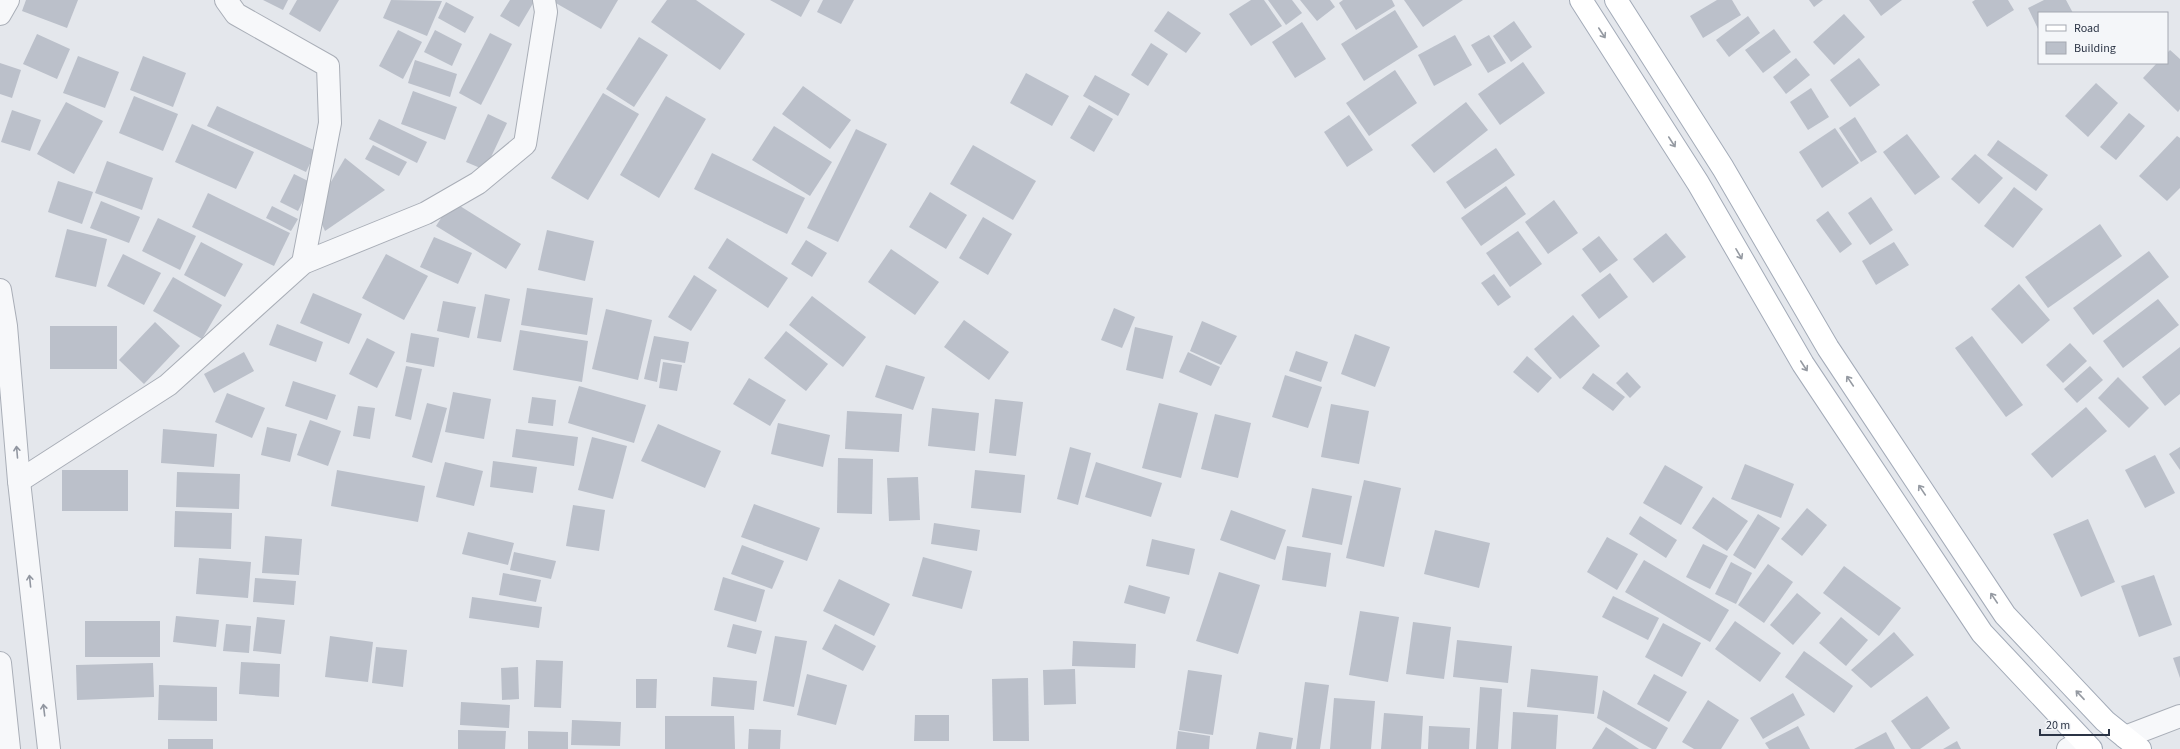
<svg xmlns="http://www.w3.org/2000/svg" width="2180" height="749" font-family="'Source Sans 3',sans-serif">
	<rect width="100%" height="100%" fill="#e4e7ec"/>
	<g fill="#bbc0ca">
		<path d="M26,0h52l-11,28 -45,-17z"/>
		<path d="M263,0h25l-5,10z"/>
		<path d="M297,0h42l-19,32 -31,-18z"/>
		<path d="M391,0l51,1 -15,35 -44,-18z"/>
		<path d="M510,0h25l-16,27 -19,-11z"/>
		<path d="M555,0h63l-17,29 -47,-27z"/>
		<path d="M667,0h29l49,34 -25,36 -69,-48z"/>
		<path d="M770,0h40l-9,17z"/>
		<path d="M823,0h31l-13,24 -24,-12z"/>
		<path d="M1251,0h13l18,26 -31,20 -22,-32z"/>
		<path d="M1268,0h24l10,13 -16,12z"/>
		<path d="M1300,0h30l5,7 -18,14z"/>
		<path d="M1343,0h49l3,6 -39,24 -17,-27z"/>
		<path d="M1404,0h59l-40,27z"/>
		<path d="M1717,0h15l9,15 -38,23 -13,-22z"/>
		<path d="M1809,0h14l-9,7z"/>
		<path d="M1869,0h33l-21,16z"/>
		<path d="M1975,0h33l6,10 -27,17 -15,-25z"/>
		<path d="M2044,0h22l7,13h-34v18l-11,-23z"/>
		<path d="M446,2l28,15 -9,16 -27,-15z"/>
		<path d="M1395,10l23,37 -54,34 -23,-37z"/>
		<path d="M1168,11l33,22 -15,20 -32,-22z"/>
		<path d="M1844,14l21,23 -31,28 -21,-23z"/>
		<path d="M1748,16l12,17 -31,24 -13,-17z"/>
		<path d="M1514,21l18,26 -21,15 -18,-26z"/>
		<path d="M1302,22l24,37 -31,19 -23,-36z"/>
		<path d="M1774,29l17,23 -28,21 -18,-23z"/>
		<path d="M398,30l24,12 -19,37 -24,-13z"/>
		<path d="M435,30l27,14 -10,22 -28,-14z"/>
		<path d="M490,33l22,11 -31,61 -22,-12z"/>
		<path d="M37,34l33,15 -13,30 -34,-15z"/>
		<path d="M1455,35l17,30 -38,21 -16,-31z"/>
		<path d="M1489,35l17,28 -18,10 -17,-28z"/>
		<path d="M639,37l29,18 -34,52 -28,-18z"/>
		<path d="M1151,43l17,11 -20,32 -17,-11z"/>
		<path d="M2170,50l10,9v50l-2,3 -35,-34 14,-15h10v-10z"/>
		<path d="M78,56l41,16 -14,36 -42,-15z"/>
		<path d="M143,56l43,17 -13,34 -43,-17z"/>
		<path d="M1796,58l14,17 -24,19 -13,-17z"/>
		<path d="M1859,58l21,27 -30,22 -20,-27z"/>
		<path d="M415,60l42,14 -7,23 -42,-14z"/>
		<path d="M1523,62l22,31 -45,32 -22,-31z"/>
		<path d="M0,63l21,7 -9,28 -12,-4z"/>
		<path d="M1395,70l22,33 -48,33 -23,-33z"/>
		<path d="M1026,73l43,23 -17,30 -42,-23z"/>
		<path d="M1095,75l35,19 -12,22 -35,-20z"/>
		<path d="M2096,83l22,20 -30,34 -23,-21z"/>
		<path d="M803,86l48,34 -21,29 -48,-35z"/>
		<path d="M1811,88l18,29 -21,13 -18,-28z"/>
		<path d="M413,91l44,16 -12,33 -44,-16z"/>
		<path d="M603,93l36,21 -51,86 -37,-22z"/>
		<path d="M134,96l44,18 -15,37 -44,-18z"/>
		<path d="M666,96l40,23 -47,79 -39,-23z"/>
		<path d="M66,102l37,19 -29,53 -37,-20z"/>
		<path d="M1466,102l22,28 -54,43 -23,-28z"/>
		<path d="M1089,105l24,14 -19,33 -24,-14z"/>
		<path d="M217,106l99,45 -10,21 -99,-46z"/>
		<path d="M12,110l29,10 -11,31 -29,-9z"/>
		<path d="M2129,113l16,13 -29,34 -16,-13z"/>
		<path d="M488,114l19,9 -22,47 -19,-8z"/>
		<path d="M1349,115l24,35 -26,17 -23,-35z"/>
		<path d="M1855,117l22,35 -16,10 -22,-34z"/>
		<path d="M379,119l48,23 -10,21 -48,-24z"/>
		<path d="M192,124l62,28 -18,37 -61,-27z"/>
		<path d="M774,126l58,36 -22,34 -58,-36z"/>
		<path d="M1835,128l24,35 -37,25 -23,-36z"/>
		<path d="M856,129l31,15 -49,98 -31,-14z"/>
		<path d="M1907,134l33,43 -25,18 -32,-43z"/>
		<path d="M2177,136l3,2v50l-13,13 -28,-25z"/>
		<path d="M1998,140l50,35 -12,16 -49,-36z"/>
		<path d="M373,145l34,17 -8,14 -34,-17z"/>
		<path d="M973,145l63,36 -23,39 -63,-36z"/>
		<path d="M1496,148l19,27 -50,34 -19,-27z"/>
		<path d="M712,153l93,45 -18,36 -93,-45z"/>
		<path d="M1975,154l28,24 -24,26 -28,-25z"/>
		<path d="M345,158l40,32 -60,41 -10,-22z"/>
		<path d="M107,161l46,17 -11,32 -47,-17z"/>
		<path d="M294,174l18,9 -14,28 -18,-9z"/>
		<path d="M58,181l35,11 -11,32 -34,-12z"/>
		<path d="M1506,186l20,28 -45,32 -20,-28z"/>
		<path d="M2014,187l29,22 -30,39 -29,-22z"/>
		<path d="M930,192l37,23 -21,34 -37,-22z"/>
		<path d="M208,193l82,40 -16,33 -82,-39z"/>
		<path d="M1871,197l22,33 -23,15 -22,-32z"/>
		<path d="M1554,200l24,33 -30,21 -23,-32z"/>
		<path d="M101,201l39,16 -11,26 -39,-15z"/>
		<path d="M452,201l69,43 -15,25 -70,-43z"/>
		<path d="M272,206l26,13 -7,12 -25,-13z"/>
		<path d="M1828,211l24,33 -12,9 -24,-33z"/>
		<path d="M983,217l29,17 -24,41 -29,-17z"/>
		<path d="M158,218l38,18 -16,34 -38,-19z"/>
		<path d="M2100,224l22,32 -74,52 -23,-31z"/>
		<path d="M67,229l40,10 -11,48 -41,-10z"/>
		<path d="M547,230l47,11 -9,40 -47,-11z"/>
		<path d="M1518,231l24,33 -32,23 -24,-34z"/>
		<path d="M1666,233l20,24 -33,26 -20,-24z"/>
		<path d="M1599,236l19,24 -18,13 -18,-24z"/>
		<path d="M434,237l38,16 -14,31 -38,-17z"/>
		<path d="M727,238l61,40 -20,30 -60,-40z"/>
		<path d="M806,240l21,13 -15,24 -21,-13z"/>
		<path d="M201,242l42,22 -18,33 -41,-22z"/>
		<path d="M1894,242l15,23 -33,20 -14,-24z"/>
		<path d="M891,249l48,33 -24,33 -47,-33z"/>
		<path d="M2149,251l20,26 -76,58 -20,-27z"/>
		<path d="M123,254l38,19 -17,32 -37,-19z"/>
		<path d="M386,254l42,22 -24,44 -42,-22z"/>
		<path d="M1610,273l18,24 -29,22 -18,-24z"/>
		<path d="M1494,274l17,23 -13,9 -17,-23z"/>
		<path d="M694,275l23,15 -26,41 -23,-14z"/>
		<path d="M173,277l49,28 -20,34 -49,-28z"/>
		<path d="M2019,284l31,36 -28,24 -31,-35z"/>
		<path d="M527,288l66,10 -6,37 -66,-10z"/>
		<path d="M313,293l49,21 -13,30 -49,-21z"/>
		<path d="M485,294l25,5 -9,43 -24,-4z"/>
		<path d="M812,296l54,41 -23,30 -54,-42z"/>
		<path d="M2158,299l21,26 -56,43 -20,-27z"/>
		<path d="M443,301l33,6 -7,31 -32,-7z"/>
		<path d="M1114,308l21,9 -13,31 -21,-8z"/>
		<path d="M606,309l46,11 -14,60 -46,-11z"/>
		<path d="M1573,315l27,31 -40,33 -26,-30z"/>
		<path d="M964,320l45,32 -20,28 -45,-33z"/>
		<path d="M1202,321l35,15 -16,29 -31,-14z"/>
		<path d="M155,322l25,24 -36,38 -25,-24z"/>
		<path d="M277,324l46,18 -7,20 -47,-17z"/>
		<rect x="50" y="326" width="67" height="43"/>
		<path d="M1135,327l38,9 -10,43 -37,-9z"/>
		<path d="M520,330l68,11 -6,41 -69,-12z"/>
		<path d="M786,331l42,33 -22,27 -42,-33z"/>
		<path d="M411,333l28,5 -5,29 -28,-5z"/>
		<path d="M1355,334l35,13 -15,40 -34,-13z"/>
		<path d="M654,336l35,6 -4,21 -24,-4 -4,23 -13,-3z"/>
		<path d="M1972,336l51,69 -17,12 -51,-69z"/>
		<path d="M367,338l28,14 -18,36 -28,-14z"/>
		<path d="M2070,343l17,18 -24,22 -17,-18z"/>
		<path d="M2180,347v47l-15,12 -23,-29z"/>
		<path d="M1296,351l32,11 -7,20 -32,-11z"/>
		<path d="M244,352l10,19 -40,22 -10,-19z"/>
		<path d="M1188,352l32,15 -9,19 -32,-14z"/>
		<path d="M1527,356l25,22 -14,15 -25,-21z"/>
		<path d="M663,362l19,3 -5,26 -18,-3z"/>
		<path d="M886,365l39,12 -12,33 -38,-13z"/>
		<path d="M406,366l16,3 -11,51 -16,-4z"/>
		<path d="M2090,366l13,14 -26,23 -13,-14z"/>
		<path d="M1627,372l14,15 -11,11 -14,-15z"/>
		<path d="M1593,373l32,24 -12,14 -31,-23z"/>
		<path d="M1285,375l37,12 -14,41 -36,-11z"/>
		<path d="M2118,377l31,31 -20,20 -31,-30z"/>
		<path d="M749,378l37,22 -16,26 -37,-22z"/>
		<path d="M293,381l43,14 -9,25 -42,-14z"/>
		<path d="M579,386l67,19 -12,38 -66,-20z"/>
		<path d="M453,392l38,7 -7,40 -39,-7z"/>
		<path d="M227,393l38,15 -13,30 -37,-16z"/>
		<path d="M532,397l24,3 -3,26 -25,-3z"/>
		<path d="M995,399l28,3 -7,54 -27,-3z"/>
		<path d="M427,403l20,5 -15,55 -20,-6z"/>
		<path d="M1159,403l39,10 -17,65 -39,-10z"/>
		<path d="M1331,404l38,7 -10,53 -38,-7z"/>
		<path d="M358,406l17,2 -5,31 -17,-3z"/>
		<path d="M2086,407l21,24 -55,47 -21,-24z"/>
		<path d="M932,408l47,5 -4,38 -47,-5z"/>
		<path d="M847,411l55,3 -3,38 -54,-3z"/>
		<path d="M1215,414l36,9 -13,55 -37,-9z"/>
		<path d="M310,420l31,11 -13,35 -31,-11z"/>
		<path d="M778,423l52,12 -7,32 -52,-13z"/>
		<path d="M658,424l63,27 -16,37 -64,-27z"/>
		<path d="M267,427l30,7 -7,28 -29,-7z"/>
		<path d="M163,429l54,5 -3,33 -53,-4z"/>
		<path d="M516,429l62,8 -4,29 -62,-9z"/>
		<path d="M592,437l35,9 -14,53 -35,-9z"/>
		<path d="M1070,447l21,6 -13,52 -21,-6z"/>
		<path d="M2180,447v23l-11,-16z"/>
		<path d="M2155,455l20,38 -30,15 -20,-38z"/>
		<path d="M838,458l35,1 -1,55 -35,-1z"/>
		<path d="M493,461l44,6 -4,26 -43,-6z"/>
		<path d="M445,462l38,9 -9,35 -38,-9z"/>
		<path d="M1096,462l66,21 -11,34 -66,-20z"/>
		<path d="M1745,464l49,20 -13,34 -50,-19z"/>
		<path d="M1665,465l38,22 -22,38 -38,-22z"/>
		<rect x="62" y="470" width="66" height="41"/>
		<path d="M337,470l88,16 -7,36 -87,-16z"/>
		<path d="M975,470l50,5 -4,38 -50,-5z"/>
		<path d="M177,472l63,2 -1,35 -63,-2z"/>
		<path d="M918,477l2,43 -31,1 -2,-43z"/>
		<path d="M1364,480l37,8 -17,79 -38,-9z"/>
		<path d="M1312,488l40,8 -10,49 -40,-8z"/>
		<path d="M1713,497l35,24 -21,30 -35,-23z"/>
		<path d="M754,504l66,24 -13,33 -66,-24z"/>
		<path d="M573,505l32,5 -6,41 -33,-5z"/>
		<path d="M1807,508l20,17 -25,31 -21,-17z"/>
		<path d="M1231,510l55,20 -11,30 -55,-20z"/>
		<path d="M175,511l57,2 -1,36 -57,-2z"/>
		<path d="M1758,514l22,14 -25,41 -22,-14z"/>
		<path d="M1640,516l37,24 -11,18 -37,-24z"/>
		<path d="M2088,519l27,63 -34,15 -28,-63z"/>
		<path d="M934,523l46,7 -3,21 -46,-7z"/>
		<path d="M1435,530l55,13 -11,45 -55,-14z"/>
		<path d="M468,532l46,11 -6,22 -46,-11z"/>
		<path d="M265,536l37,3 -3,36 -37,-2z"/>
		<path d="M1607,537l31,17 -21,36 -30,-18z"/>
		<path d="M1152,539l43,10 -6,26 -43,-9z"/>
		<path d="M1703,544l25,12 -18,33 -24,-12z"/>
		<path d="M742,545l42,16 -12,28 -41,-15z"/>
		<path d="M1287,546l44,7 -5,34 -44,-7z"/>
		<path d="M514,552l42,9 -5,18 -41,-9z"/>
		<path d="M923,557l49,14 -10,38 -50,-13z"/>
		<path d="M199,558l52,4 -3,36 -52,-4z"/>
		<path d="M1644,560l85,50 -19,32 -85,-50z"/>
		<path d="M1731,562l21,11 -16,31 -21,-10z"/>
		<path d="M1768,564l25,18 -29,41 -26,-18z"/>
		<path d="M1844,566l57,42 -22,28 -56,-43z"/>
		<path d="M1219,572l41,13 -22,69 -42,-13z"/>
		<path d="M503,573l38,7 -5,22 -37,-7z"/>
		<path d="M2154,575l18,50 -33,12 -18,-51z"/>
		<path d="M723,577l42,13 -9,32 -42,-12z"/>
		<path d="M255,578l41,3 -2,24 -41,-3z"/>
		<path d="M839,579l51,25 -16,32 -51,-25z"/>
		<path d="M1129,585l41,12 -5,17 -41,-11z"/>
		<path d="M1797,593l24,20 -28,32 -23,-20z"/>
		<path d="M1613,596l46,22 -11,22 -46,-23z"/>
		<path d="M472,597l70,10 -3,21 -70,-10z"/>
		<path d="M1360,611l39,6 -11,65 -39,-7z"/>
		<path d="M176,616l43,4 -3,27 -43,-5z"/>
		<path d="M257,617l28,3 -4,34 -28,-3z"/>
		<path d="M1841,617l27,23 -22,26 -27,-23z"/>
		<rect x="85" y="621" width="75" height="36"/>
		<path d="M1735,621l46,32 -21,29 -45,-33z"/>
		<path d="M1413,622l38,5 -7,52 -38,-5z"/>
		<path d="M1663,623l38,20 -19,34 -37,-20z"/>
		<path d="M226,624l25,2 -2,27 -26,-2z"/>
		<path d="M733,624l29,7 -6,23 -29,-7z"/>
		<path d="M835,624l41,22 -13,25 -41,-22z"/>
		<path d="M1894,632l20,23 -43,33 -20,-18z"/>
		<path d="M330,636l43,6 -5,40 -43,-5z"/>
		<path d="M775,636l32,5 -13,66 -31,-6z"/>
		<path d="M1457,640l55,6 -4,37 -55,-6z"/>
		<path d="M1073,641l63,3 -1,24 -63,-2z"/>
		<path d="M376,647l31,3 -4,37 -31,-4z"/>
		<path d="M1804,651l49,35 -19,27 -49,-36z"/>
		<path d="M2180,656v22l-7,-20z"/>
		<path d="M536,660l27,1 -2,47 -27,-1z"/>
		<path d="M241,662l39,2 -1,33 -40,-3z"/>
		<path d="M153,663l1,34 -77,3 -1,-35z"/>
		<path d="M518,667l1,32 -17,1 -1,-32z"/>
		<path d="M1075,669l1,35 -32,1 -1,-35z"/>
		<path d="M1531,669l67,7 -4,38 -67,-7z"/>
		<path d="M1188,670l34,5 -9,60 -34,-5z"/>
		<path d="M807,674l40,11 -11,40 -39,-10z"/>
		<path d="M1654,674l33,18 -18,30 -32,-18z"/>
		<path d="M713,677l44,4 -3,29 -43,-4z"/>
		<path d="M1028,678l1,63h-36l-1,-62z"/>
		<path d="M636,679h21l-1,29h-20z"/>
		<path d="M1305,682l24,3 -9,64h-24z"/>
		<path d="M159,685l58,2v34l-59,-1z"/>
		<path d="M1480,687l22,2 -4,60h-22z"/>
		<path d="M1603,690l65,38 -12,21h-4l-55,-31z"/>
		<path d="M1793,693l12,22 -42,24 -13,-21z"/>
		<path d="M1927,696l23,32 -30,21h-9l-20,-28z"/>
		<path d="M1334,698l41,3 -4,48h-41z"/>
		<path d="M1708,700l31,20 -18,29h-27l-12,-7z"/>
		<path d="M461,702l49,3 -1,23 -49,-3z"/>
		<path d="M1513,712l45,3 -2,34h-45z"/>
		<path d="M1384,713l39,3 -2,33h-40z"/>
		<path d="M915,715h34v26h-35z"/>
		<path d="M665,716h69l1,33h-70z"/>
		<path d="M572,720l49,2 -1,24 -49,-1z"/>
		<path d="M1429,726l41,2 -1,21h-41z"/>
		<path d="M1798,726l12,23h-41l-4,-6z"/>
		<path d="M1606,727l33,22h-47z"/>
		<path d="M749,729l32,1 -1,19h-32z"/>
		<path d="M458,730l48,1 -1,18h-47z"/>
		<path d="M528,731l40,1v17h-40z"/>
		<path d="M1178,731l32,5 -1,13h-33z"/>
		<path d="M1259,732l34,6 -2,11h-35z"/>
		<path d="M1886,732l9,17h-41z"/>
		<rect x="168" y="739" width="45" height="10"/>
		<path d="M1957,741l4,8h-18z"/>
	</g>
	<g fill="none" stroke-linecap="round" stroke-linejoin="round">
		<g stroke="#a9aeb7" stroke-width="24">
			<g id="minor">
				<path d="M226,0l10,14 92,52 2,57 -27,140"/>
				<path d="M19,481l149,-96 135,-122 123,-50 52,-30 47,-39 21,-132 -2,-12"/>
				<path d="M2068,749l15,-8"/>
			</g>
		</g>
		<g stroke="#a9aeb7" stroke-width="24">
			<g id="tertiary">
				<path d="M0,14l8,-14"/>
				<path d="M0,290l6,36 13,155 30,268"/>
				<path d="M0,663l9,86"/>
				<path d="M2125,737l55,-21"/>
			</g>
		</g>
		<g stroke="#a3abb8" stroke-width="24">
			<g id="primary">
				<path d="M1581,0l117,183 105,181 179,269 109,116"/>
				<path d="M1616,0l107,168 105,180 177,267 100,106 35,28"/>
			</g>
		</g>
		<use href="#minor" stroke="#f7f8fa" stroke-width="22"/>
		<use href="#tertiary" stroke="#f7f8fa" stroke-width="22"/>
		<use href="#primary" stroke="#fff" stroke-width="22"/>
	</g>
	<defs><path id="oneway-shaft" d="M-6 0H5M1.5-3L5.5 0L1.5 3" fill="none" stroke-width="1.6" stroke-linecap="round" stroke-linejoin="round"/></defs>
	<g stroke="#959aa2">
		<use href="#oneway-shaft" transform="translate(1602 33) rotate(57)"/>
		<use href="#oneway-shaft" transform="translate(1672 142) rotate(57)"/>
		<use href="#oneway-shaft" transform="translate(1739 254) rotate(60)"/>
		<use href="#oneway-shaft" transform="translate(1804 366) rotate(57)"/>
		<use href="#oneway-shaft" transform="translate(1850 381) rotate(-124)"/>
		<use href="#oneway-shaft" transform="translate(1922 490) rotate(-124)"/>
		<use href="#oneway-shaft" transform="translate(1994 598) rotate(-124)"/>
		<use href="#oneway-shaft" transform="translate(2080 695) rotate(-133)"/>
	</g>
	<g stroke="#9196a0">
		<use href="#oneway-shaft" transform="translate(17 452) rotate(-95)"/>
		<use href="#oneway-shaft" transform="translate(30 581) rotate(-96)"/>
		<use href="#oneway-shaft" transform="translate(44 710) rotate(-97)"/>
	</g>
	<rect x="2038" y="12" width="130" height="52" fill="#f4f6f9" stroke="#a4a8b1"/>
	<rect x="2046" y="25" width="20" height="6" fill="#ffffff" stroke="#a4a8b1"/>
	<text x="2074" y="32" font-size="12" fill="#2b3445">Road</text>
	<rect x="2046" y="42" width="20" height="12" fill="#bbc0ca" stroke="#a4a8b1"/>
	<text x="2074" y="52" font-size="12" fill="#2b3445">Building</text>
	<path d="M2040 729v6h69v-6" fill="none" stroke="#2b3445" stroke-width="2"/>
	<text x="2046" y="729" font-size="12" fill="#2b3445" stroke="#f4f6f9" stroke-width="3" paint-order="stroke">20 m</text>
</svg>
